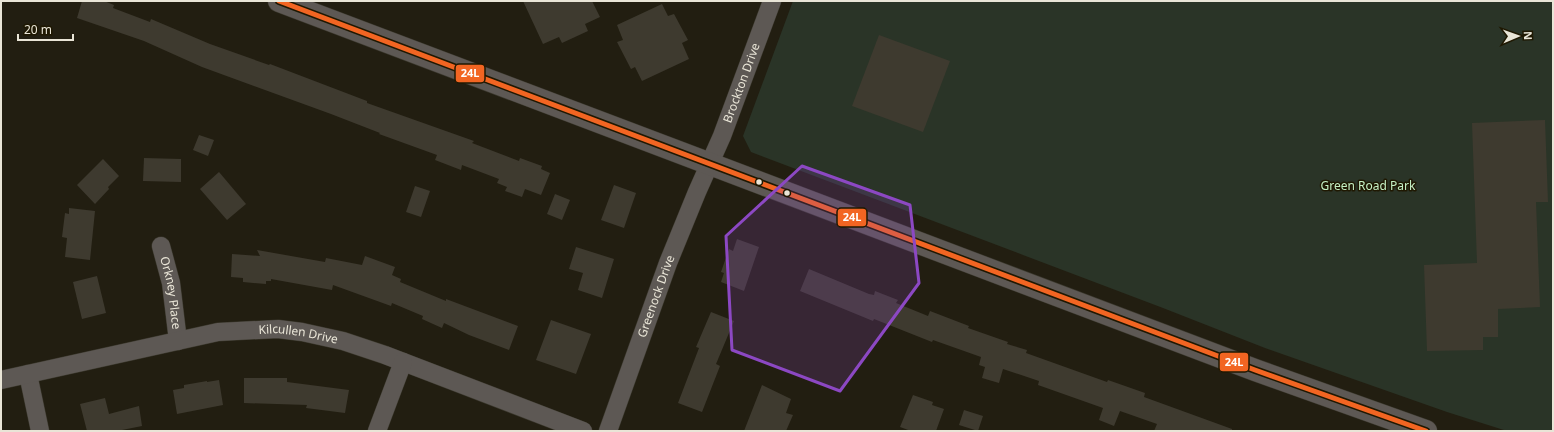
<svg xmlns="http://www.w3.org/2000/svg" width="1554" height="432" font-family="'Noto Sans',sans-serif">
	<rect width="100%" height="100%" fill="#221e11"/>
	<path fill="#2a3427" d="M793,1h760v430h-46l-60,-19 -182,-64 -102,-40 -412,-156 -8,-16z"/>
	<g fill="#3e3a2f">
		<path d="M82,1h22l10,4 -1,3 37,14 1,-3 59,25 59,21 1,-1 97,37v2l107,38 -2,2 47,18 1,-3 22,8 -1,3 9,4 -9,22 -16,-6 -3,8 -17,-6 2,-4 -10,-4 2,-4 -37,-14 -1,5 -26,-10 2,-5 -58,-21 1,-1 -49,-19 -129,-47 -58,-26 -67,-23z"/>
		<path d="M523,1h69l8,16 -15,7 3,7 -26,12 -3,-6 -16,7z"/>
		<path d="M662,4l6,12 6,-2 14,26 -6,3 7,16 -47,22 -7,-14 -4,2 -14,-27 6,-2 -6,-15z"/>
		<path d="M879,35l71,26 -27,71 -71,-26z"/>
		<path d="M1545,120l3,82h-12l4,105 -42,2v28h-15v13l-56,1 -3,-86 53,-2 -5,-140z"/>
		<path d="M199,135l15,5 -6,16 -15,-6z"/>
		<path d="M144,158l37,1v23l-38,-1z"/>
		<path d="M103,159l16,17 -11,11 1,2 -14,15 -18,-19z"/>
		<path d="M219,172l27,32 -19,16 -27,-31z"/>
		<path d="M614,185l22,8 -12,35 -23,-8z"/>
		<path d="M415,186l15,5 -9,26 -15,-5z"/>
		<path d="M555,194l15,6 -8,20 -15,-6z"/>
		<path d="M69,208l26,3 -5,49 -25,-3 2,-19 -5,-1 3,-24 4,1z"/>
		<path d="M737,239l22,8 -15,44 -23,-9 3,-9 -3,-1 8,-23 4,2z"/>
		<path d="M576,247l38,12 -12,39 -24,-8 5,-17 -14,-4z"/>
		<path d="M257,250l68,12 1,-4 36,7 3,-9 30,11 -3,8 9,4 -1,3 46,19v-2l72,27 -9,24 -40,-15 -25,-12 -2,5 -20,-9 1,-3 -31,-13 -1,3 -58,-21 -1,5 -61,-11v2h-5v3l-23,-2v-4l-12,-1 1,-23 28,2z"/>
		<path d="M809,269l60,25 5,1 1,-4 23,9 -2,3 32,13 2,-5 39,15 -1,2 40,14 -1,2 20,6 -1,3 81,29 1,-2 37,13 -1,4 88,32v2h-78l3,-7 -37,-13 -6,15 -15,-6 4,-12 -65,-23 1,-4 -36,-12 -4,14 -17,-5 3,-11 -6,-2 2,-8 -48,-17 -1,2 -58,-23 -1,2 -73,-30z"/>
		<path d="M97,276l9,37 -24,6 -9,-37z"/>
		<path d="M711,312l23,9 -18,43 4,2 -18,46 -24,-9 21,-55 -3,-1z"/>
		<path d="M551,320l40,14 -15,40 -40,-14z"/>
		<path d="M244,378h43v4l62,8 -4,23 -39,-5 1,-3 -63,-2z"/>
		<path d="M219,380l4,25 -46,9 -4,-24 11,-2v-3l23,-4v1z"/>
		<path d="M762,385l29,14 -5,14 7,2 -7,16h-42z"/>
		<path d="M913,395l20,7 -1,3 12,4 -8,22h-25l-11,-4z"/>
		<path d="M105,398l4,16 30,-8 3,20 -25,5h-30l-7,-27z"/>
		<path d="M964,410l19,6 -5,15 -19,-6z"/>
	</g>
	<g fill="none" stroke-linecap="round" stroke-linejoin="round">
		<g stroke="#3c392e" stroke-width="19">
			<g id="minor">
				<path id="s1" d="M161,246l10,37 7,58"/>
				<path d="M28,374l12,57"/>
				<path id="s2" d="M1,380l217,-48 60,-3 24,3 41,9 42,14 198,76"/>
				<path d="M377,431l26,-69"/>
				<path id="s3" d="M608,431l60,-168 29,-71 25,-56 50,-135"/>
			</g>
		</g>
		<g stroke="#3c392e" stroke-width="23">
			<path id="tertiary" d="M279,1l976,369 171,61"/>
		</g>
		<use href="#minor" stroke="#5d5854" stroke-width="18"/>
		<use href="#tertiary" stroke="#5d5854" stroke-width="22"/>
		<g stroke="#1f1802" stroke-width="8">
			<path id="bus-1" d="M279,1l976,369 171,61"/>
		</g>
		<use href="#bus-1" stroke="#f26522" stroke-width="5"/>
	</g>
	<path fill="#8c48c3" fill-opacity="0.2" stroke="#8c48c3" stroke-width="3" stroke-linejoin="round" d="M802,166l108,39 9,78 -79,108 -108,-41 -6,-114z"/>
	<g fill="#e9e5d7" stroke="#1f1802" stroke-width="1.5">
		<circle cx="759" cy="182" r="3.5"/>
		<circle cx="787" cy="193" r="3.5"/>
	</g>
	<g text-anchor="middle" stroke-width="3" stroke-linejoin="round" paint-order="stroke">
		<g font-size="12" fill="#e9e5d7" stroke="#1f1802">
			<text dy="4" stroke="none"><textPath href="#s3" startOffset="373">Brockton Drive</textPath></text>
			<text dy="4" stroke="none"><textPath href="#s1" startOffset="48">Orkney Place</textPath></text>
			<text dy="4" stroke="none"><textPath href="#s3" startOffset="143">Greenock Drive</textPath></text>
			<text dy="4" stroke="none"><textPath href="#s2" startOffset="303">Kilcullen Drive</textPath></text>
		</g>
		<g font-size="12" fill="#c4f0c4" stroke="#1f1802">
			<text x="1368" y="190">Green Road Park</text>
		</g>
	</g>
	<g stroke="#1f1802" stroke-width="1.5">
		<rect x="455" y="64" width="30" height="19" rx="4" fill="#f26522"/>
		<rect x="837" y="208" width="30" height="19" rx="4" fill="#f26522"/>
		<rect x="1219" y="352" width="30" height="20" rx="4" fill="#f26522"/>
	</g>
	<g font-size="11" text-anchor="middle" font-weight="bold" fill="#fff">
		<text x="470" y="77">24L</text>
		<text x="852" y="221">24L</text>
		<text x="1234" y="366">24L</text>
	</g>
	<rect width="1554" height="432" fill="none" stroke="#e9e5d7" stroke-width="4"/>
	<g transform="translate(1518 36) rotate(88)" stroke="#1f1802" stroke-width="3" paint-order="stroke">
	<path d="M0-3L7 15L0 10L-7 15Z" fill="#e9e5d7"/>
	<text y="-6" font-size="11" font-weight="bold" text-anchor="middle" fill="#e9e5d7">N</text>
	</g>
	<path d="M18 34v6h55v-6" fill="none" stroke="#e9e5d7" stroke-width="2"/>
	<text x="24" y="34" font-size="12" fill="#e9e5d7" stroke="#1f1802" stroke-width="3" paint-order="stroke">20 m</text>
</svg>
